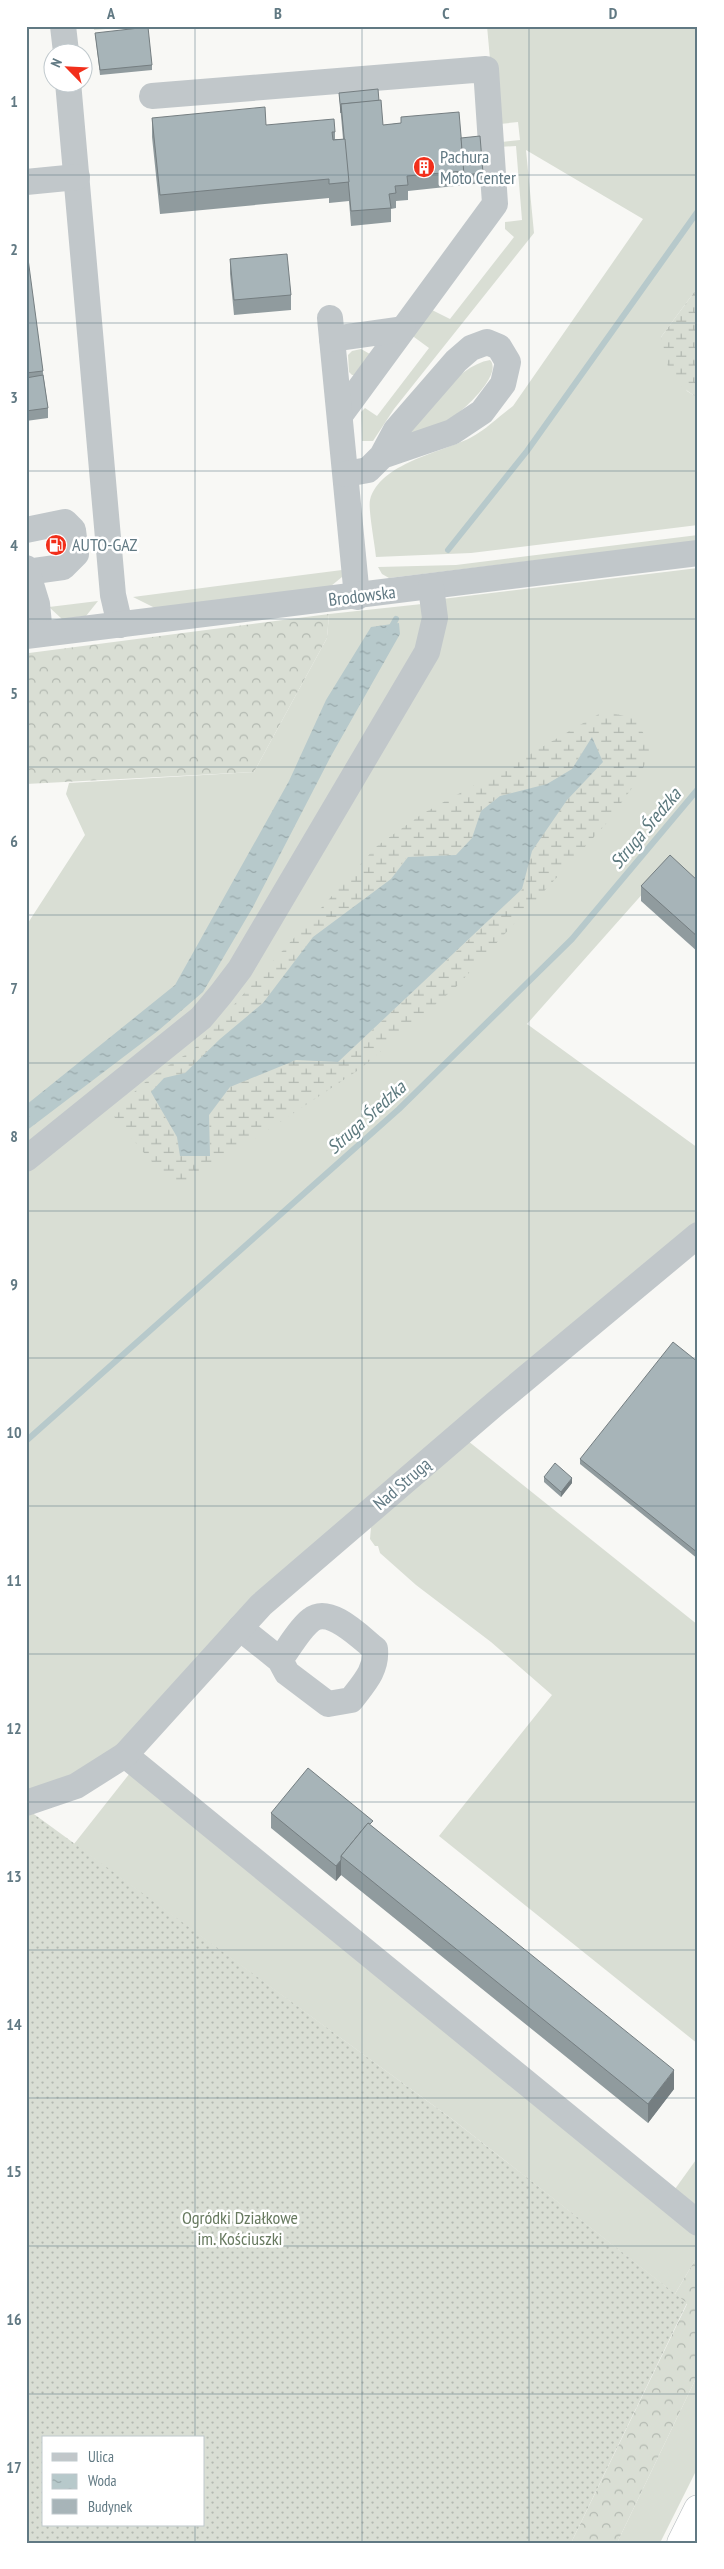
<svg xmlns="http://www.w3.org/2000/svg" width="724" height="2569" font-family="'PT Sans Narrow',sans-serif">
	<defs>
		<pattern id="forest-crowns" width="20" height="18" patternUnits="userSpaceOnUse" patternTransform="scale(1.25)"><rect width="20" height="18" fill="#d9ded4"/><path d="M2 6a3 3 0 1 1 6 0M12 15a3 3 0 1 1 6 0" fill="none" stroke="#b3b9b1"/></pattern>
		<pattern id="wetland-marsh" width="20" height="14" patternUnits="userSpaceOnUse" patternTransform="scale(1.25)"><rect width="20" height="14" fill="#d9ded4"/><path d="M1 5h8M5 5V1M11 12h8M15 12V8" fill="none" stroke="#b3b9b1"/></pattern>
		<pattern id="garden-dots" width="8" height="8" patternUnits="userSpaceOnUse" patternTransform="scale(1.25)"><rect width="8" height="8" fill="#d9ded4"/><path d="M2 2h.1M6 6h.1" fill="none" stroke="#b3b9b1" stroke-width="1.8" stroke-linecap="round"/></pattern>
		<pattern id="water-ripples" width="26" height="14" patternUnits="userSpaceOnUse" patternTransform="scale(1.25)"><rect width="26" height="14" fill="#b7c9cb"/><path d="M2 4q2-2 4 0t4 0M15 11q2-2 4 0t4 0" fill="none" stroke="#98a8aa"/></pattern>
	</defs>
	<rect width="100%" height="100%" fill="#f8f8f5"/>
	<g fill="#d9ded4" fill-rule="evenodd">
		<path d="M94,26h46l-46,4z"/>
		<path d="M487,26h211v261l-37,50 26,54 11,7v127l-227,28 -95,4c-1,-12 -8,-48 -6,-57 10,-37 70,-47 100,-62 17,-9 28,-21 43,-32l130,-187 -117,-69 8,83 -140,176 -21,32h-11l-1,-29 4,-4 12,8 52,-68 -15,-11v-3l18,-24 18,9 64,-82 -9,-8v-7l17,-2 -6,-74 -18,1zM518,122l2,18 -18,2 -2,-18z"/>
		<path d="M361,349l9,5 -16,21h-2l-3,-3 -1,-17 4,-4z"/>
		<path d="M490,360c13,14 -25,49 -37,57 -16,10 -35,21 -53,25 23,-26 55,-76 90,-82z"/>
		<path d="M698,535v6l-309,37 -7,-4 -4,-7 78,-2z"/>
		<path d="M698,568v317l-29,-21 -142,160 171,124v74l-222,185 -360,342 -44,26 -46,19v-624l179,-148 237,-423z"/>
		<path d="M342,570v7l-11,9 -176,22 -22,-11z"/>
		<path d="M98,601l-12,15 -24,3 -13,-12z"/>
		<path d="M422,604l3,27 -213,366 -186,155v-226l59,-91 -19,-41 3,-11 185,-11 73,-134 2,-24z"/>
		<path d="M468,1441l230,184v419l-259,-208 113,-141 -61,-53 -75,-57 -36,-32 -2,-7h-3l-5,-7 1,-12z"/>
		<path d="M130,1773l436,350 132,113v19l-23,39 -223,-175 -378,-275z"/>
		<path d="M698,2157v50l-23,-18z"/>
		<path d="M698,2374v93l-38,76h-43z"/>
	</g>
	<g fill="url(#forest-crowns)">
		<path d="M329,614l-2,24 -73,134 -228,12v-126l3,-1v-4z"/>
		<path d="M698,2255v119l-81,169h-46l116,-239 -12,-10z"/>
	</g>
	<g fill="url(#wetland-marsh)" fill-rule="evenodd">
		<path d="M698,287v111c-29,-18 -31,-30 -37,-61z"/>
		<path d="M604,711l32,8 16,31 -17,34 -30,41 -150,163 -95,81 -181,120 -30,-30 -38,-46 42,-38 40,-25 184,-204 45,-32 96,-53zM591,738l12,24 -36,38 -35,51 -10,39 -184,172 -42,-2 -66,27 -21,28 1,41 -30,-1 -3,-18 -26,-44 13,-15 21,-5 35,-34 43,-36 50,-66 78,-58 16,-22 49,-2 16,-17 9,-27 19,-15 47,-12 25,-15z"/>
	</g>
	<path fill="url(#garden-dots)" fill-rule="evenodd" d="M27,1809l425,310 235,184 -116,240h-545zM44,2438h160v87h-160z"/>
	<g fill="url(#water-ripples)">
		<path d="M399,623l1,11 -69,122 -78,151 -50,85 -44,38 -133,101v-26l149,-120 114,-204 37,-81 45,-73z"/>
		<path d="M592,737l11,25 -36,38 -35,51 -10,38 -184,173 -42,-2 -66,27 -21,28 1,41h-30l-3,-19 -26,-45 13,-14 21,-5 35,-34 43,-36 50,-66 78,-58 17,-22 48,-2 16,-17 9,-27 19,-15 47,-12 25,-15z"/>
	</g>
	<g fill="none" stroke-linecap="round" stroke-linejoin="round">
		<g stroke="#b7c9cb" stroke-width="6">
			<path d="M448,550l79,-99 171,-240"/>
			<path d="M390,630l6,-11"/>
			<path d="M26,1441l373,-332 173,-170 126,-150"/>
		</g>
		<g stroke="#b4babd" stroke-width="29">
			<path id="highway" d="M681,2543l17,-34"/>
		</g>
		<g stroke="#c1c7ca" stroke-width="26">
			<path d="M63,26l3,26"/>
			<path d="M68,82l45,513 7,30"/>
			<path d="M152,96l334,-27 9,135 -154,210"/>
			<path d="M26,182l51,-5"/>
			<path d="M330,318l27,279"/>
			<path d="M332,339l71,-10"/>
			<path d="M346,474l22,-4 14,-14 70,-24 30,-20 21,-28 5,-22 -9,-15 -12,-5 -16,6 -15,13 -60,69 -14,26"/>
			<path d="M26,530l39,-8 8,8 3,24 -13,13 -36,5"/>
			<path d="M26,568l11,36 3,30"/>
			<path d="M26,636l672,-83"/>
			<path d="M26,1159l175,-141 20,-24 19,-25 187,-317 8,-34 -4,-31"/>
			<path d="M240,1628l40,32 7,13 41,31 23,-4c13,-17 26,-30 24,-51 -14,-11 -45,-44 -64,-29 -12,9 -22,28 -31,40"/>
			<path d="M125,1755l573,468"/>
			<path d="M26,1803l50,-17 49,-31 136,-150 235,-202 202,-168"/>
		</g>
		<use href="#highway" stroke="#fff" stroke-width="28"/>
	</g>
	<g fill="#909b9e">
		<path d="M95,33l57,32v5l-52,5z"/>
		<path d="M339,93l40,8 4,24 18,-2v-6l60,21 22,35v10l-75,8v9l-12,1v7l-5,1v13l-40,4 -2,-25 -20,2v-5l-169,16 -8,-77v-19l114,7 69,7v7h8z"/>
		<path d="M26,251l22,157v10l-22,3z"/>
		<path d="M230,259l61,36v15l-57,5 -4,-41z"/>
		<path d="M698,881v71l-57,-51v-15z"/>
		<path d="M698,1057v13l-2,-2v-10z"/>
		<path d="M698,1362v197l-118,-95v-5z"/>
		<path d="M544,1477l28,6 -11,14 -17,-15z"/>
		<path d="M271,1813l102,14 301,262 -26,34 -307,-248 -5,6 -65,-53z"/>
	</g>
	<g fill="#757e81">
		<path d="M572,1478v5l-11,14v-5z"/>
		<path d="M341,1860v15l-5,6v-15z"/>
		<path d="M674,2070v19l-26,34v-19z"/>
	</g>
	<g fill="#a7b4b8" stroke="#757e81">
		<path d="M148,27l4,38 -52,5 -5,-37z"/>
		<path d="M378,89l1,12 -38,3v9l-2,-20z"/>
		<path d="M381,100l2,25 18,-2v-6l58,-5 5,59 -57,5 1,9 -13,1 1,7 -7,1 2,14 -40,3 -10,-107z"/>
		<path d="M265,107l1,18 68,-6 1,13h-3l1,8 12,-1 4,43 -20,2v-5l-169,16 -8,-77z"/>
		<path d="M480,136l3,37 -19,2 -3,-37z"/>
		<path d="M26,251h1l16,120 -17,2z"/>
		<path d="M287,254l4,41 -57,5 -4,-41z"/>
		<path d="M43,375l5,33 -22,3v-33z"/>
		<path d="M670,855l28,26v56l-57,-51z"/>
		<path d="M673,1342l25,20v191l-118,-94z"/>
		<path d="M555,1463l17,15 -11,14 -17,-15z"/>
		<path d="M308,1768l65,53 -3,3 -2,-1 -27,33v4l-5,6 -65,-53z"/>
		<path d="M368,1823l306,247 -26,34 -307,-248z"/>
	</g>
	<path fill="none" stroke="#617983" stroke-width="1" stroke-opacity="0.55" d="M195,26v2412M362,26v2517M529,26v2517M26,175h672M26,323h672M26,471h672M26,619h672M26,767h672M26,915h672M26,1063h672M26,1211h672M26,1358h672M26,1506h672M26,1654h672M26,1802h672M26,1950h672M26,2098h672M26,2246h672M26,2394h672M195,2525v18"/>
	<defs>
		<g id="building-disc" transform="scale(1.125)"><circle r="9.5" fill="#f22f1b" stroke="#fff"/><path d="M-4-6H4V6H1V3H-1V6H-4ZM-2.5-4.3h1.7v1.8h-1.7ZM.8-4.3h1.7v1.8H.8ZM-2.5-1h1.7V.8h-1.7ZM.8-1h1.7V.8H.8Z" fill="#fff"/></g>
		<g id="fuel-disc" transform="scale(1.125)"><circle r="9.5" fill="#f22f1b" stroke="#fff"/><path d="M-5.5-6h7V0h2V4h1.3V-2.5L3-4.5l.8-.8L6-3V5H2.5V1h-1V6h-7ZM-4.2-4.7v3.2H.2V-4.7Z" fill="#fff"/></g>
	</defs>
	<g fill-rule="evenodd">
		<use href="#building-disc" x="424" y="167"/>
		<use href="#fuel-disc" x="56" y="545"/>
	</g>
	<g text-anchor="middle" stroke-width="5" stroke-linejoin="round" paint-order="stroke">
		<g font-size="18" fill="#617983" stroke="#fff" text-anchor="start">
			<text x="440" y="163">Pachura<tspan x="440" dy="21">Moto Center</tspan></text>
			<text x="72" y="551">AUTO-GAZ</text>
		</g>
		<g font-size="18" fill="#617983" stroke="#fff">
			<text transform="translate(362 596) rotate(-7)" y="6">Brodowska</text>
			<text transform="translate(402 1484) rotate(-41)" y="6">Nad Strugą</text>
		</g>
		<g font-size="18" fill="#687a60" stroke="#fff">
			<text x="240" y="2224">Ogródki Działkowe<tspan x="240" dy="21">im. Kościuszki</tspan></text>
		</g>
		<g font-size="19" font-style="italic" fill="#5b787d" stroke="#fff">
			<text transform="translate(645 828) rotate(-50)" y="7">Struga Średzka</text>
			<text transform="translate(366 1117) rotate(-42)" y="7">Struga Średzka</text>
		</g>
	</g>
	<rect width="724" height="2569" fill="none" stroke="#ffffff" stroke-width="55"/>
	<rect x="42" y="2436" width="162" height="90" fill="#ffffff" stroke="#c0c9cd"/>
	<rect x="52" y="2453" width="25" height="8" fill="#c1c7ca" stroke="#c0c9cd"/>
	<text x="88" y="2462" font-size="15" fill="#617983">Ulica</text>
	<rect x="52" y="2474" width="25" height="15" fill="url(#water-ripples)" stroke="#c0c9cd"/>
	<text x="88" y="2486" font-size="15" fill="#617983">Woda</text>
	<rect x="52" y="2499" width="25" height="15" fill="#a7b4b8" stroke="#c0c9cd"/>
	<text x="88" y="2512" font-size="15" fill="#617983">Budynek</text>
	<g transform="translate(68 68) rotate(294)"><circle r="24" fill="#ffffff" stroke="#c0c9cd"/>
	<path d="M0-4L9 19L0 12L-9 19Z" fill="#f22f1b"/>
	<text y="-8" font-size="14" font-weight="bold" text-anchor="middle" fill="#617983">N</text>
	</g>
	<rect x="28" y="28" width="668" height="2514" fill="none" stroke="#617983" stroke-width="2"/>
	<g font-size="16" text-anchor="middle" font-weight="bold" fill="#617983">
		<text x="111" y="19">A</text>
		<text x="278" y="19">B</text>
		<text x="446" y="19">C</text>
		<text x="613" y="19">D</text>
		<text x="14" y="107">1</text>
		<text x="14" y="255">2</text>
		<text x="14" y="403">3</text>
		<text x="14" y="551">4</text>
		<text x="14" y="699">5</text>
		<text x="14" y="847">6</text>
		<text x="14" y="994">7</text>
		<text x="14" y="1142">8</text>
		<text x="14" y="1290">9</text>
		<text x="14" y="1438">10</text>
		<text x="14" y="1586">11</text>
		<text x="14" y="1734">12</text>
		<text x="14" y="1882">13</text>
		<text x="14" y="2030">14</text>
		<text x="14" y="2177">15</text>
		<text x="14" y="2325">16</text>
		<text x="14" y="2473">17</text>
	</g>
</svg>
